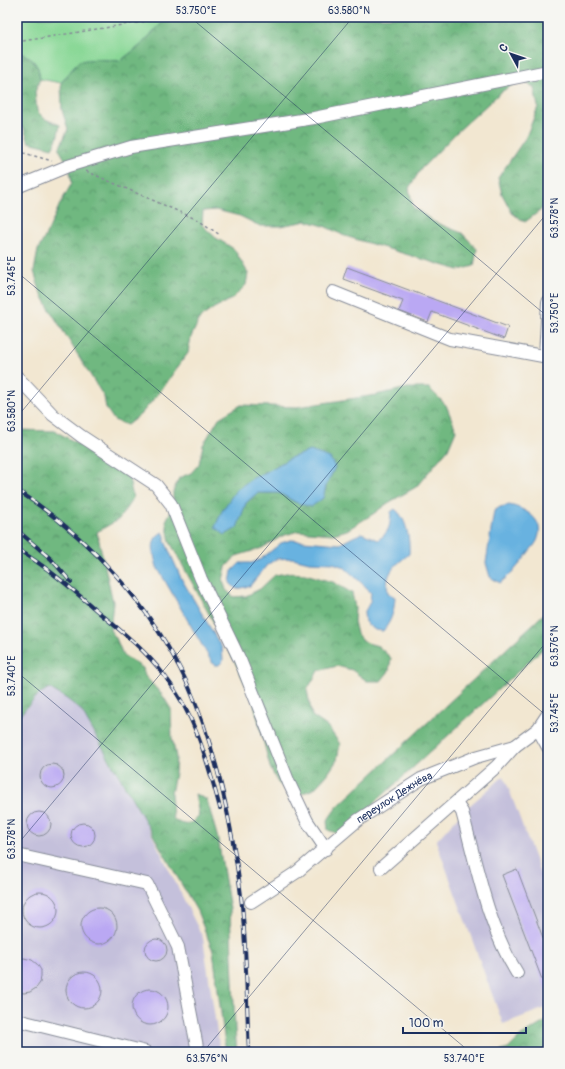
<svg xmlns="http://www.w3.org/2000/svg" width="565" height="1069" font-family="Pangolin,sans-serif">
	<defs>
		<pattern id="forest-crowns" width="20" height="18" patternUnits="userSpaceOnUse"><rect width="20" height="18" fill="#6fb880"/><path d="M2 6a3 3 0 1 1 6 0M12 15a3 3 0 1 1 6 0" fill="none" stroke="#5a966c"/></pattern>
	</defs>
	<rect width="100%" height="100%" fill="#f6f6f2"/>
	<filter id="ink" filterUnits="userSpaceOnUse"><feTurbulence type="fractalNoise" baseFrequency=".025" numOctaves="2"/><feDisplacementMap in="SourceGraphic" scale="8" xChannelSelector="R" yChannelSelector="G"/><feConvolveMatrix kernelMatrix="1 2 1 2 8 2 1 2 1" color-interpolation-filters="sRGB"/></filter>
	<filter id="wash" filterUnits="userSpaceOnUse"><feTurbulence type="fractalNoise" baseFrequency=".012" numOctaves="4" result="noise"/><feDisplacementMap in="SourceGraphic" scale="16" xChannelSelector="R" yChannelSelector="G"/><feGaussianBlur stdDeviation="0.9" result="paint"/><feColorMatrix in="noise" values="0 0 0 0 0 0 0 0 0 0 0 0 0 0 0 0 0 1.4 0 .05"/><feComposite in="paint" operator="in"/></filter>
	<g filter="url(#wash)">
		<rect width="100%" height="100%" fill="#f2e7d1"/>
		<g fill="#c4c0db">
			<path d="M17,664l68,36 118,238 17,114h-203z"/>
			<path d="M504,776l44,118v113l-45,17 -67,-183 26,-29z"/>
		</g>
		<path fill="#8ad897" stroke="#52847a" d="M17,17h152l-10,9 -19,20 -20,15 -23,-2 -18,2 -18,22 -21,-4c-3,-18 -7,-21 -23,-27z"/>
		<g fill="url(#forest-crowns)" stroke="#45746f" fill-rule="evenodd">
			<path d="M169,17h379v177l-7,16 -16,12 -13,-9 -10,-19 -4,-16 28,-41 12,-30 -4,-20 -14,-7 -19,12 -44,40 -36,37 -12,19 4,19 21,15 28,11 15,16 -3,17 -15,4 -114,-34 -21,-10 -17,-5 -27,5h-20l-20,-10 -24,-6 -13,1 -1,14 14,13 18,11 14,24 -2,12 -14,14 -18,9 -14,10 -9,19 -3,16 -30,41 -17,20 -14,11 -13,-5 -8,-12 -2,-11 -54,-87 -10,-19 -6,-20 4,-21 11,-21 11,-25 12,-21 -3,-17 -10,-17 9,-20 -6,-19 -1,-27 18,-22 18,-2 23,2 20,-15 19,-20z"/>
			<path d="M17,52l13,5 8,11 2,11 -5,13 2,19 8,8 15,6 -3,14 -5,9 -23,-6 -6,-15 -6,-1z"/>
			<path d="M407,388h22l17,17 10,25 -8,19 -32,38 -28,16 -15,11 -26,16 -14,4 -35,-3 -16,5 -20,12 -26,8 -10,11 -3,13 3,10 8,7 12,-1 14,-7 15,-14 12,-2 18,1 28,8 19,11 3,15 -1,13 3,13 7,8 14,4 13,12 -2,13 -8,10h-14l-15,-11 -15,-4 -19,5 -11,19 5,26 16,11 12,17 -3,16 -10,15 -13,14 -17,6 -11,-6 -8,-6 -8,-16 -17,-67 -19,-40 -64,-118 -4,-21 7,-14v-15l6,-14 12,-5 8,-9 4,-19 16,-27 22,-13 56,2 79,-12zM335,467l-9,19 -3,12 -28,4 -16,-9h-22l-11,10 -5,12 12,-37 13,-6z"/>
			<path d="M17,430l38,1 42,23 32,24 4,20 -14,21 -22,13 16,70 -3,28 6,8 7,17 20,13 2,8 18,20 8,13 1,29 4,19 -1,16 -4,21 2,24c11,10 18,7 26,-3l-4,-21 12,6 11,39 12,70 5,120 2,23h-11l-13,-101 -16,-40 -116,-201 -14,-11 -18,-11 -10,6 -22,24z"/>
			<path d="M548,610v34l-203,186 -9,3 -8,-3 -1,-9 10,-14z"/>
			<path d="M548,1020v32h-50l10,-3 13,-13z"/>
		</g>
		<g fill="#67b2e0" stroke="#41709f">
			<path d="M310,451l20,7 5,9 -9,19 -3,12 -12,9 -16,-5 -16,-9h-22l-11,10 -9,25 -12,7 -10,-8 7,-16 14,-21 17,-12 13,-6 24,-14z"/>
			<path d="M509,505c15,3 36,14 29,33 -1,5 -7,11 -10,15 -8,12 -17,21 -28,30l-10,-6 -4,-14 8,-52 6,-4z"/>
			<path d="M395,509c12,9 15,31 14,45 -13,11 -25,18 -21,39l7,4c-1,15 -3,23 -12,34l-8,-1 -10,-8 -1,-9 6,-11 1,-9 -5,-6 -22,-20 -11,-4 -24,-1 -16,-4 -17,1 -9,6 -17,21 -14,3 -6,-6 2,-12 8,-8h12l9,-4 20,-16 10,-3 49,4 13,-7 9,-4 16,7c12,-8 12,-15 13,-28z"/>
			<path d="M163,532l2,4v5l16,37 41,70 1,13 -4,4h-5l-4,-6 -53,-92c-3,-12 -9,-28 6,-35z"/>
		</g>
		<g id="blocks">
			<g fill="#baa8f3">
				<path d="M347,267l161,60 -4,12 -72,-27 -4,10 -29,-11 4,-10 -60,-22z"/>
				<circle cx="52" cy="776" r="12"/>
				<circle cx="39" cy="824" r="12"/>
				<circle cx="83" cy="835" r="12"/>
				<path d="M517,869l31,82v44l-46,-120z"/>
				<circle cx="40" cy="910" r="18"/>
				<circle cx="99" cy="926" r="18"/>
				<circle cx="156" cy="950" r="11"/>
				<path d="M24,958l8,2 5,4 4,6v6l-1,7 -4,5 -6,4 -6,1 -7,-1v-33z"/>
				<circle cx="84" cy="990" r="18"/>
				<circle cx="150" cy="1007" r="18"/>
			</g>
		</g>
	</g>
	<g filter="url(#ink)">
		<use href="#blocks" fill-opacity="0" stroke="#868b98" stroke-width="1"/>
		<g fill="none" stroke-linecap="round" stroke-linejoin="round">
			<g stroke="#868b98" stroke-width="14">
				<g id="minor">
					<path d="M17,187l51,-21 63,-19 183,-29 234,-47"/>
					<path d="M333,292l117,47 98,18"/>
					<path d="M545,356l3,-54"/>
					<path d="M17,377l36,38 28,21 75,49 15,19 30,75 39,81 49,123 18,38 19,28"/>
					<path d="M538,729l10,18"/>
					<path d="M456,803l6,9c15,54 25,113 55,161"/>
					<path d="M17,855l130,29 31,63 20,105"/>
					<path d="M381,868l116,-102 18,-20"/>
					<path id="s1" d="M251,902l46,-30 61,-52 63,-41 55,-22 39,-11 23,-17 10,-15"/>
					<path d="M17,1020l129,32"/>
				</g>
			</g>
			<g stroke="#868b98" stroke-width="1.5" stroke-dasharray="3 3" stroke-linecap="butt">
				<path d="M17,42l155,-25"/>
				<path d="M17,151l35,10"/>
				<path d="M86,171l112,49 22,15"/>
			</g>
			<use href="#minor" stroke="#fff" stroke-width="12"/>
			<g stroke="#1b2f5e" stroke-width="4">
				<g id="rail">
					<path d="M17,490c73,48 134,115 171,195 26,58 42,132 51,195 8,57 7,115 10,172"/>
					<path d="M17,530l34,29 20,23"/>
					<path d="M17,549c29,17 54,39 79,61 24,20 49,40 68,65 31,39 43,85 56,133"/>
				</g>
			</g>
			<use href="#rail" stroke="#f6f6f2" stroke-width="2.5" stroke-dasharray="8" stroke-linecap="butt"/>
		</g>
	</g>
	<path fill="none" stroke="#1b2f5e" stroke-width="1" stroke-opacity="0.45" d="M190,17l358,300M17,272l531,445M17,417l336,-400M17,672l453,380M17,845l531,-633M203,1052l345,-412"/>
	<g text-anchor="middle" stroke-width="4" stroke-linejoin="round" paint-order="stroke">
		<g font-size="11" fill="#1b2f5e" stroke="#f6f6f2">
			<text dy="4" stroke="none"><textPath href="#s1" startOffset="178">переулок Дежнёва</textPath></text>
		</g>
	</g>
	<rect width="565" height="1069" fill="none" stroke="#f6f6f2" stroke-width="44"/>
	<g transform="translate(511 54) rotate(310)" stroke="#f6f6f2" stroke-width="3" paint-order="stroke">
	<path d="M0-3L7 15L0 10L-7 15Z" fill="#1b2f5e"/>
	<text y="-6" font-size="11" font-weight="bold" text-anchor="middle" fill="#1b2f5e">С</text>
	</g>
	<path d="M403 1027v6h123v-6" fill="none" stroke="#1b2f5e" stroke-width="2"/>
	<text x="409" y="1027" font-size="12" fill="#1b2f5e" stroke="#f6f6f2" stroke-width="3" paint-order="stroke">100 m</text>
	<rect x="22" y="22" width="521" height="1025" fill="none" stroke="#1b2f5e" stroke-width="1.5"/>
	<g font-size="10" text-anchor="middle" fill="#1b2f5e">
		<text x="196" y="14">53.750°E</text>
		<text x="349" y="14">63.580°N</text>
		<text transform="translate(554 218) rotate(-90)" y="4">63.578°N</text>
		<text transform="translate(11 276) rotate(-90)" y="4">53.745°E</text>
		<text transform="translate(554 313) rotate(-90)" y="4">53.750°E</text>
		<text transform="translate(11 411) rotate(-90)" y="4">63.580°N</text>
		<text transform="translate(554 646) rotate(-90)" y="4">63.576°N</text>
		<text transform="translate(11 676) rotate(-90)" y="4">53.740°E</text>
		<text transform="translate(554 713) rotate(-90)" y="4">53.745°E</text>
		<text transform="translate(11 839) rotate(-90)" y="4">63.578°N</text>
		<text x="207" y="1062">63.576°N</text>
		<text x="464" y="1062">53.740°E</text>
	</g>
</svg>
